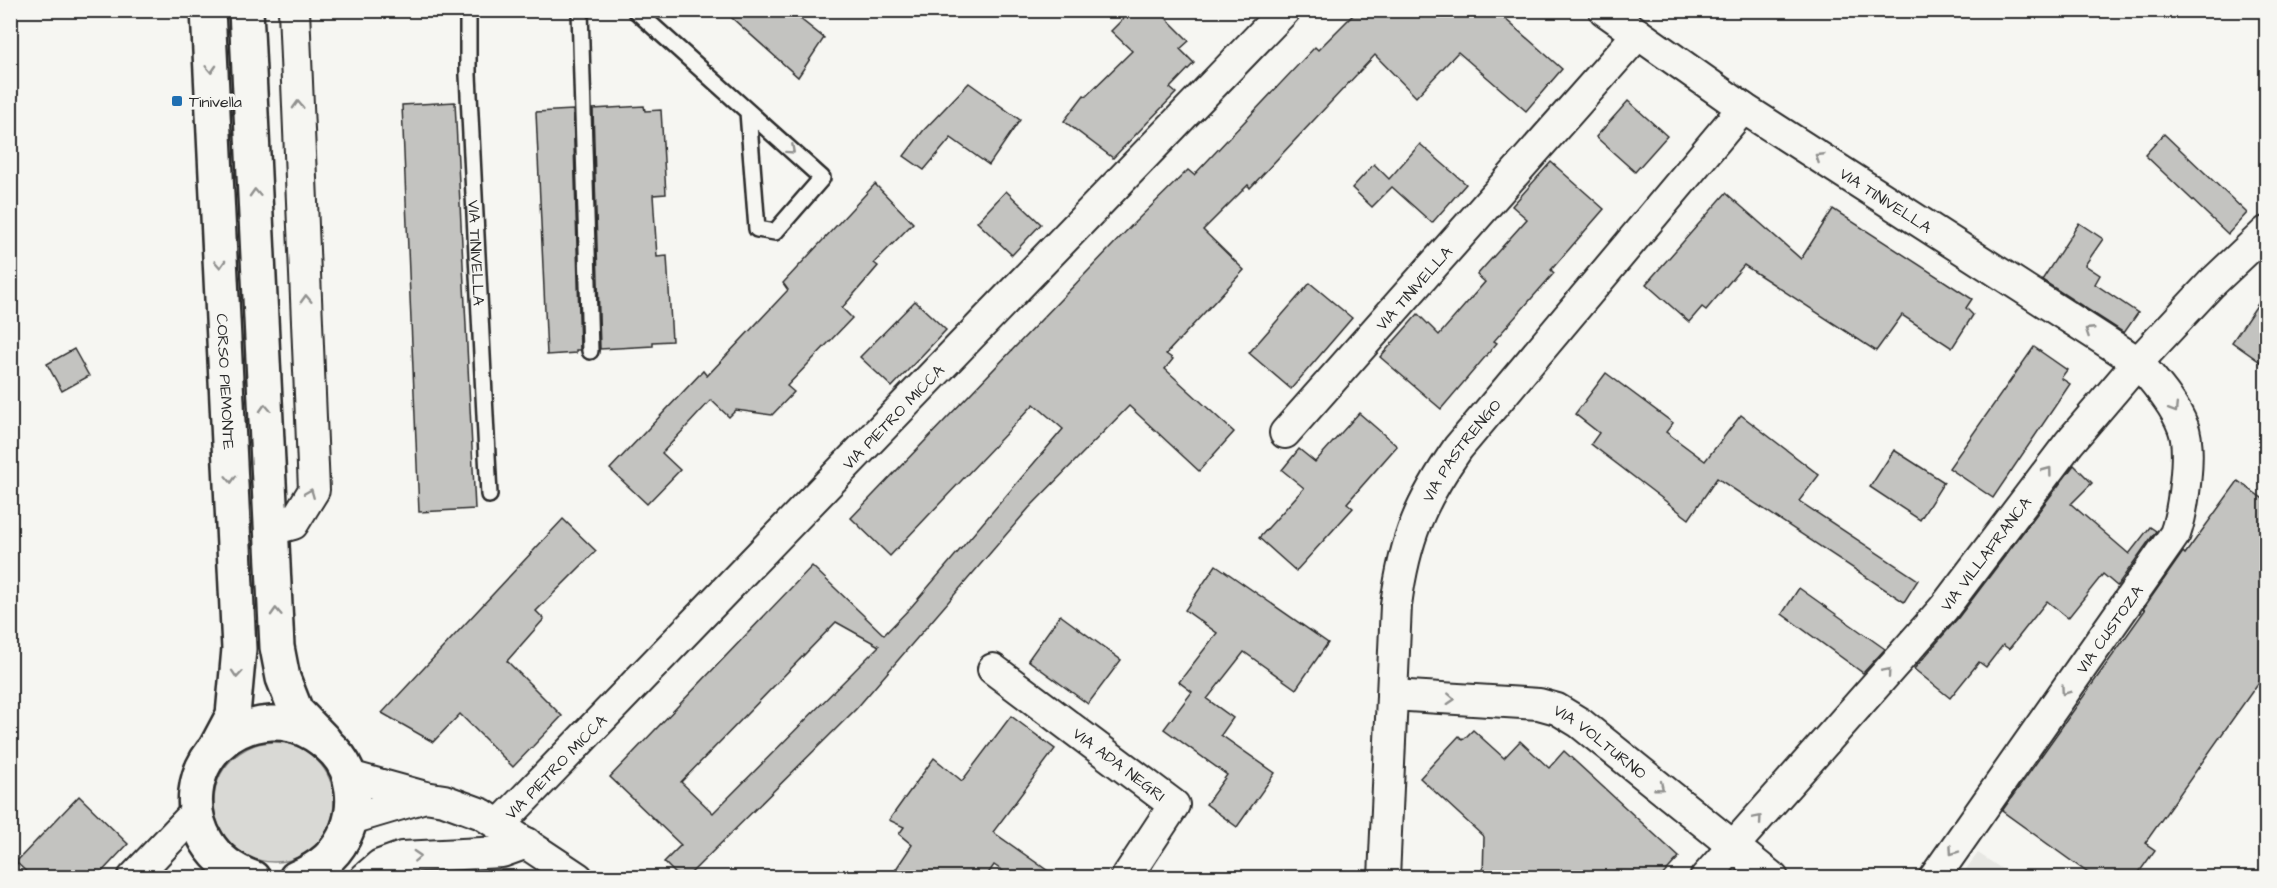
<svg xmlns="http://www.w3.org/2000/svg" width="2277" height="888" font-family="'Architects Daughter',sans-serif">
	<rect width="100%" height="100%" fill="#f6f6f2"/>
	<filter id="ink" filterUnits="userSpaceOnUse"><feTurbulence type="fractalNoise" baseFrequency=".0167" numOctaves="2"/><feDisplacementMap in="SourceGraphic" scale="12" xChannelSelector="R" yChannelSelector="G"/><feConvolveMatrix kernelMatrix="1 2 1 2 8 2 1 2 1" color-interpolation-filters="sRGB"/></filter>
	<g filter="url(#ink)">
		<path fill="#e7e7e3" d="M1978,853l36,24h-54z"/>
		<circle fill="#d9d9d5" stroke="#828280" stroke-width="1.5" cx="274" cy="802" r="60"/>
		<g fill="#c3c3c0" stroke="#2b2b2b" stroke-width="1.5" fill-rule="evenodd">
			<path d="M723,10h66l35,28 -26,39z"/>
			<path d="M1132,10h26l31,31 -9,8 14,14 -24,25 6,5 -63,65 -49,-37 20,-26 2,1 46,-45 -21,-20z"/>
			<path d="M1358,10h137l67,59 -36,42 -68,-59 -42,45 -41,-42 -125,133 -2,-3 -45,45 41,40 -78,84 7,5 -8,10 69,63 -35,39 -70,-65 -100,102 -173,201 -170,169h-6l-16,-16 17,-17 -71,-68 202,-211 72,69 28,-29 151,-177 -29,-25 -144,152 -39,-38 283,-295 54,-53 6,5 121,-128 3,3zM836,622l43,24 -166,167 -32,-31z"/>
			<path d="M969,83l51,37 -31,45 -38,-27 -27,32 -20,-14 19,-25z"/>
			<path d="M1628,101l39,35 -32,36 -39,-35z"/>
			<path d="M455,102l20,407 -56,3 -17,-407z"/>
			<path d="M644,106l1,5 16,-1 5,84 -13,1 4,62 10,-1 5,85 -19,1v4l-53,3 -7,-240z"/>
			<path d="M573,110l7,240h-4v3l-29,2 -11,-243z"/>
			<path d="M2164,134l83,79 -19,21 -83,-79z"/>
			<path d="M1420,144l46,40 -34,39 -40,-36 -20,20 -20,-19 22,-24 15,15z"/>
			<path d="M1551,162l53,47 -53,61 3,3 -60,68 3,2 -56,66 -61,-52 38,-43 21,21 46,-53 -8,-7 50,-56 -15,-13z"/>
			<path d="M875,184l38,39 -39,40 4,3 -36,42 10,10 -65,68 7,6 -22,23 -36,-5 -7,7 -18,-17 -49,53 18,17 -33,34 -37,-35 93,-98 4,5 81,-86 -5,-7z"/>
			<path d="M1006,191l35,33 -29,31 -35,-33z"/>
			<path d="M1726,193l75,66 32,-50 139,90 -6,9 7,7 -21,33 -50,-33 -26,36 -132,-86 -38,45 -4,-3 -13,15 -43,-38z"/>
			<path d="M2079,223l24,16 -18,26 15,10 -5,9 43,29 -14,20 -82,-53z"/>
			<path d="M1310,283l42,35 -61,71 -42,-36z"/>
			<path d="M2266,292v74l-34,-24z"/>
			<path d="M915,301l31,29 -54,57 -32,-30z"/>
			<path d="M2034,347l33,23 -6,8 9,6 -77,114 -44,-30z"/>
			<path d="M74,349l15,27 -27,15 -15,-27z"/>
			<path d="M1606,373l67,50 -7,9 39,29 36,-46 78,60 -20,26 119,79 -14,22 -187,-124 -28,41 -38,-29 -60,-46 8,-11 -24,-19z"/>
			<path d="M1359,413l38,33 -50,57 6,5 -57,63 -37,-33 45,-50 -22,-18 17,-21 16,13z"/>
			<path d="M1894,450l50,32 -24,38 -50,-33z"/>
			<path d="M2074,465l18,18 -21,21 58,50 21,-27 6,4 -39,55 -14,-12 -35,44 -21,-17 -38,48 -6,-4 -17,22 -7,-5 -29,36 -36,-29 44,-51z"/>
			<path d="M2238,481l28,20v171l-121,171 10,7 -20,28h-40l-93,-67 143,-201 -2,-1 40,-57 2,2z"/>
			<path d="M563,519l33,32 -60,60 8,8 -37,42 55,55 -49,51 -53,-53 -27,28 -51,-29z"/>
			<path d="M1216,565l112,78 -32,46 -52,-37 -37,47 26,19 -12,17 54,38 -38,54 -31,-23 21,-29 -63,-46 28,-37 -13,-10 38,-49 -32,-23z"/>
			<path d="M1799,588l86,61 -22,24 -81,-59z"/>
			<path d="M1060,615l61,45 -33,44 -60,-44z"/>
			<path d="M1011,716l44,33 -62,83 65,46h-45l-19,-13 -9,13h-95l22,-33 -13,-11 5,-7 -15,-7 18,-25 27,-37 28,23z"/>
			<path d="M1473,730l31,28 16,-17 29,27 15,-17 115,106 -19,21 -177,-1 1,-40 -64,-59 39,-42 4,4z"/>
			<path d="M79,796l49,48 -32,34h-63l-17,-16z"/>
		</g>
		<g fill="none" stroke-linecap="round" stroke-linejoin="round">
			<g stroke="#2b2b2b" stroke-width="20">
				<g id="service">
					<path id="s1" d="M468,10v65l21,420"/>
					<path d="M580,10l10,341"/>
					<path d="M635,10l187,168 -47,54 -18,-3 -9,-117"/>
				</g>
			</g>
			<g stroke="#2b2b2b" stroke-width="34">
				<g id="minor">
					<path id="s2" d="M1604,10l139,98 395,254c17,21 36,41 45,65 9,22 0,85 -8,107l-241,344"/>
					<path id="s3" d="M1285,433l353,-399"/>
					<path d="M271,530l22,-6 21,-34 -20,-480"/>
					<path id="s4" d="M993,669l181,136 -48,73"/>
					<path id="s5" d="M1392,695l147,9 18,5 23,14 193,155"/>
					<path d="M349,776l76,21 19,3 38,14 96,64"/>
					<path d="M351,819l74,-22"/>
					<path id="s6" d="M500,824l785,-814"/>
					<path d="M133,878l62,-65"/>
					<path d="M365,878l15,-13 22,-8 100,-5 25,-9"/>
					<path id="s7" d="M1384,878l12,-273c9,-67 24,-102 62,-157l285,-340"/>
					<path id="s8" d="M1705,878l239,-270 125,-165 69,-81 73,-78 55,-52"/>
				</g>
			</g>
			<g stroke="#2b2b2b" stroke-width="38">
				<g id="secondary">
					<path id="s9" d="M208,10l31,639 -6,66 -17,32"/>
					<path d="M246,10l31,637 6,31 13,33 28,29"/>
					<path d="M253,878c-86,-30 -72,-149 18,-155 26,-1 47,11 64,29 19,20 22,53 12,78 -9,24 -27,38 -51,48"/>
				</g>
			</g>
			<use href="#service" stroke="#f6f6f2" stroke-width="15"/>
			<use href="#minor" stroke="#f6f6f2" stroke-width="30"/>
			<use href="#secondary" stroke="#f6f6f2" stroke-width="33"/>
		</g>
		<defs><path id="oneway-chevron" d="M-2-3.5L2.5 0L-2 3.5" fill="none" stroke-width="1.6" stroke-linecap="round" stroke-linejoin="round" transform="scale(1.5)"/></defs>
		<g stroke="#90908e">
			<use href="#oneway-chevron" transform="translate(211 69) rotate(87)"/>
			<use href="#oneway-chevron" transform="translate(298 105) rotate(-92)"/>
			<use href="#oneway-chevron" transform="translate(791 150) rotate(42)"/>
			<use href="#oneway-chevron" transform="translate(1819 157) rotate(-147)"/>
			<use href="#oneway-chevron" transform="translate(255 193) rotate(-93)"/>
			<use href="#oneway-chevron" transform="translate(220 264) rotate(87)"/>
			<use href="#oneway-chevron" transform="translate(306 299) rotate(-92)"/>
			<use href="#oneway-chevron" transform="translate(2089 331) rotate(-147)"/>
			<use href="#oneway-chevron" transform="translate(265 408) rotate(-93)"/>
			<use href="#oneway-chevron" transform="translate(2174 409) rotate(58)"/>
			<use href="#oneway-chevron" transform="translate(2048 471) rotate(-53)"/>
			<use href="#oneway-chevron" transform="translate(231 479) rotate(87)"/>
			<use href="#oneway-chevron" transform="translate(310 493) rotate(-68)"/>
			<use href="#oneway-chevron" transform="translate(276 612) rotate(-93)"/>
			<use href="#oneway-chevron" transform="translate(1887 672) rotate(-49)"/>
			<use href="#oneway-chevron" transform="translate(237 674) rotate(94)"/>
			<use href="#oneway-chevron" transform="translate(2065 691) rotate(125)"/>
			<use href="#oneway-chevron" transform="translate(1451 699) rotate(3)"/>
			<use href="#oneway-chevron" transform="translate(1660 787) rotate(39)"/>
			<use href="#oneway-chevron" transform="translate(1758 819) rotate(-49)"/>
			<use href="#oneway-chevron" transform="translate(1953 851) rotate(125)"/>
			<use href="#oneway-chevron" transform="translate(417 856) rotate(-3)"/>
		</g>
	</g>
	<rect fill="#1f6fb2" stroke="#f6f6f2" stroke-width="2" x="171" y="95" width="12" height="12" rx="3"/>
	<g text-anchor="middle" stroke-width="6" stroke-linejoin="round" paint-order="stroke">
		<g font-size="16" fill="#2b2b2b" stroke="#f6f6f2" text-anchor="start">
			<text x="189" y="107">Tinivella</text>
		</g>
		<g font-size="16" fill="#2b2b2b" stroke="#f6f6f2">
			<text dy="6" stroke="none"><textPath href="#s2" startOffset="340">VIA TINIVELLA</textPath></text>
			<text dy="6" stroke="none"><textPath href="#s1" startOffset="243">VIA TINIVELLA</textPath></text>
			<text dy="6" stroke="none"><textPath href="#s3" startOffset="194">VIA TINIVELLA</textPath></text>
			<text dy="6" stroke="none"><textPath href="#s9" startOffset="372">CORSO PIEMONTE</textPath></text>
			<text dy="6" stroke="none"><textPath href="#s6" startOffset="566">VIA PIETRO MICCA</textPath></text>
			<text dy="6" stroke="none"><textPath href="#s7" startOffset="444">VIA PASTRENGO</textPath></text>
			<text dy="6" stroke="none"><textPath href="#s8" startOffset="429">VIA VILLAFRANCA</textPath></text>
			<text transform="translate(2109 629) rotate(-55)" y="6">VIA CUSTOZA</text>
			<text dy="6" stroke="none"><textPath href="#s5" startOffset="220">VIA VOLTURNO</textPath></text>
			<text dy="6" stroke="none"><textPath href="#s4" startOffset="158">VIA ADA NEGRI</textPath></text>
			<text dy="6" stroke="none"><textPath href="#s6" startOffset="80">VIA PIETRO MICCA</textPath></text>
		</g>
	</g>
	<rect width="2277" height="888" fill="none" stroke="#f6f6f2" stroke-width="36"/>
	<rect x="18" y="18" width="2241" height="852" fill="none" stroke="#2b2b2b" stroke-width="2" filter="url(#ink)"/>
</svg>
